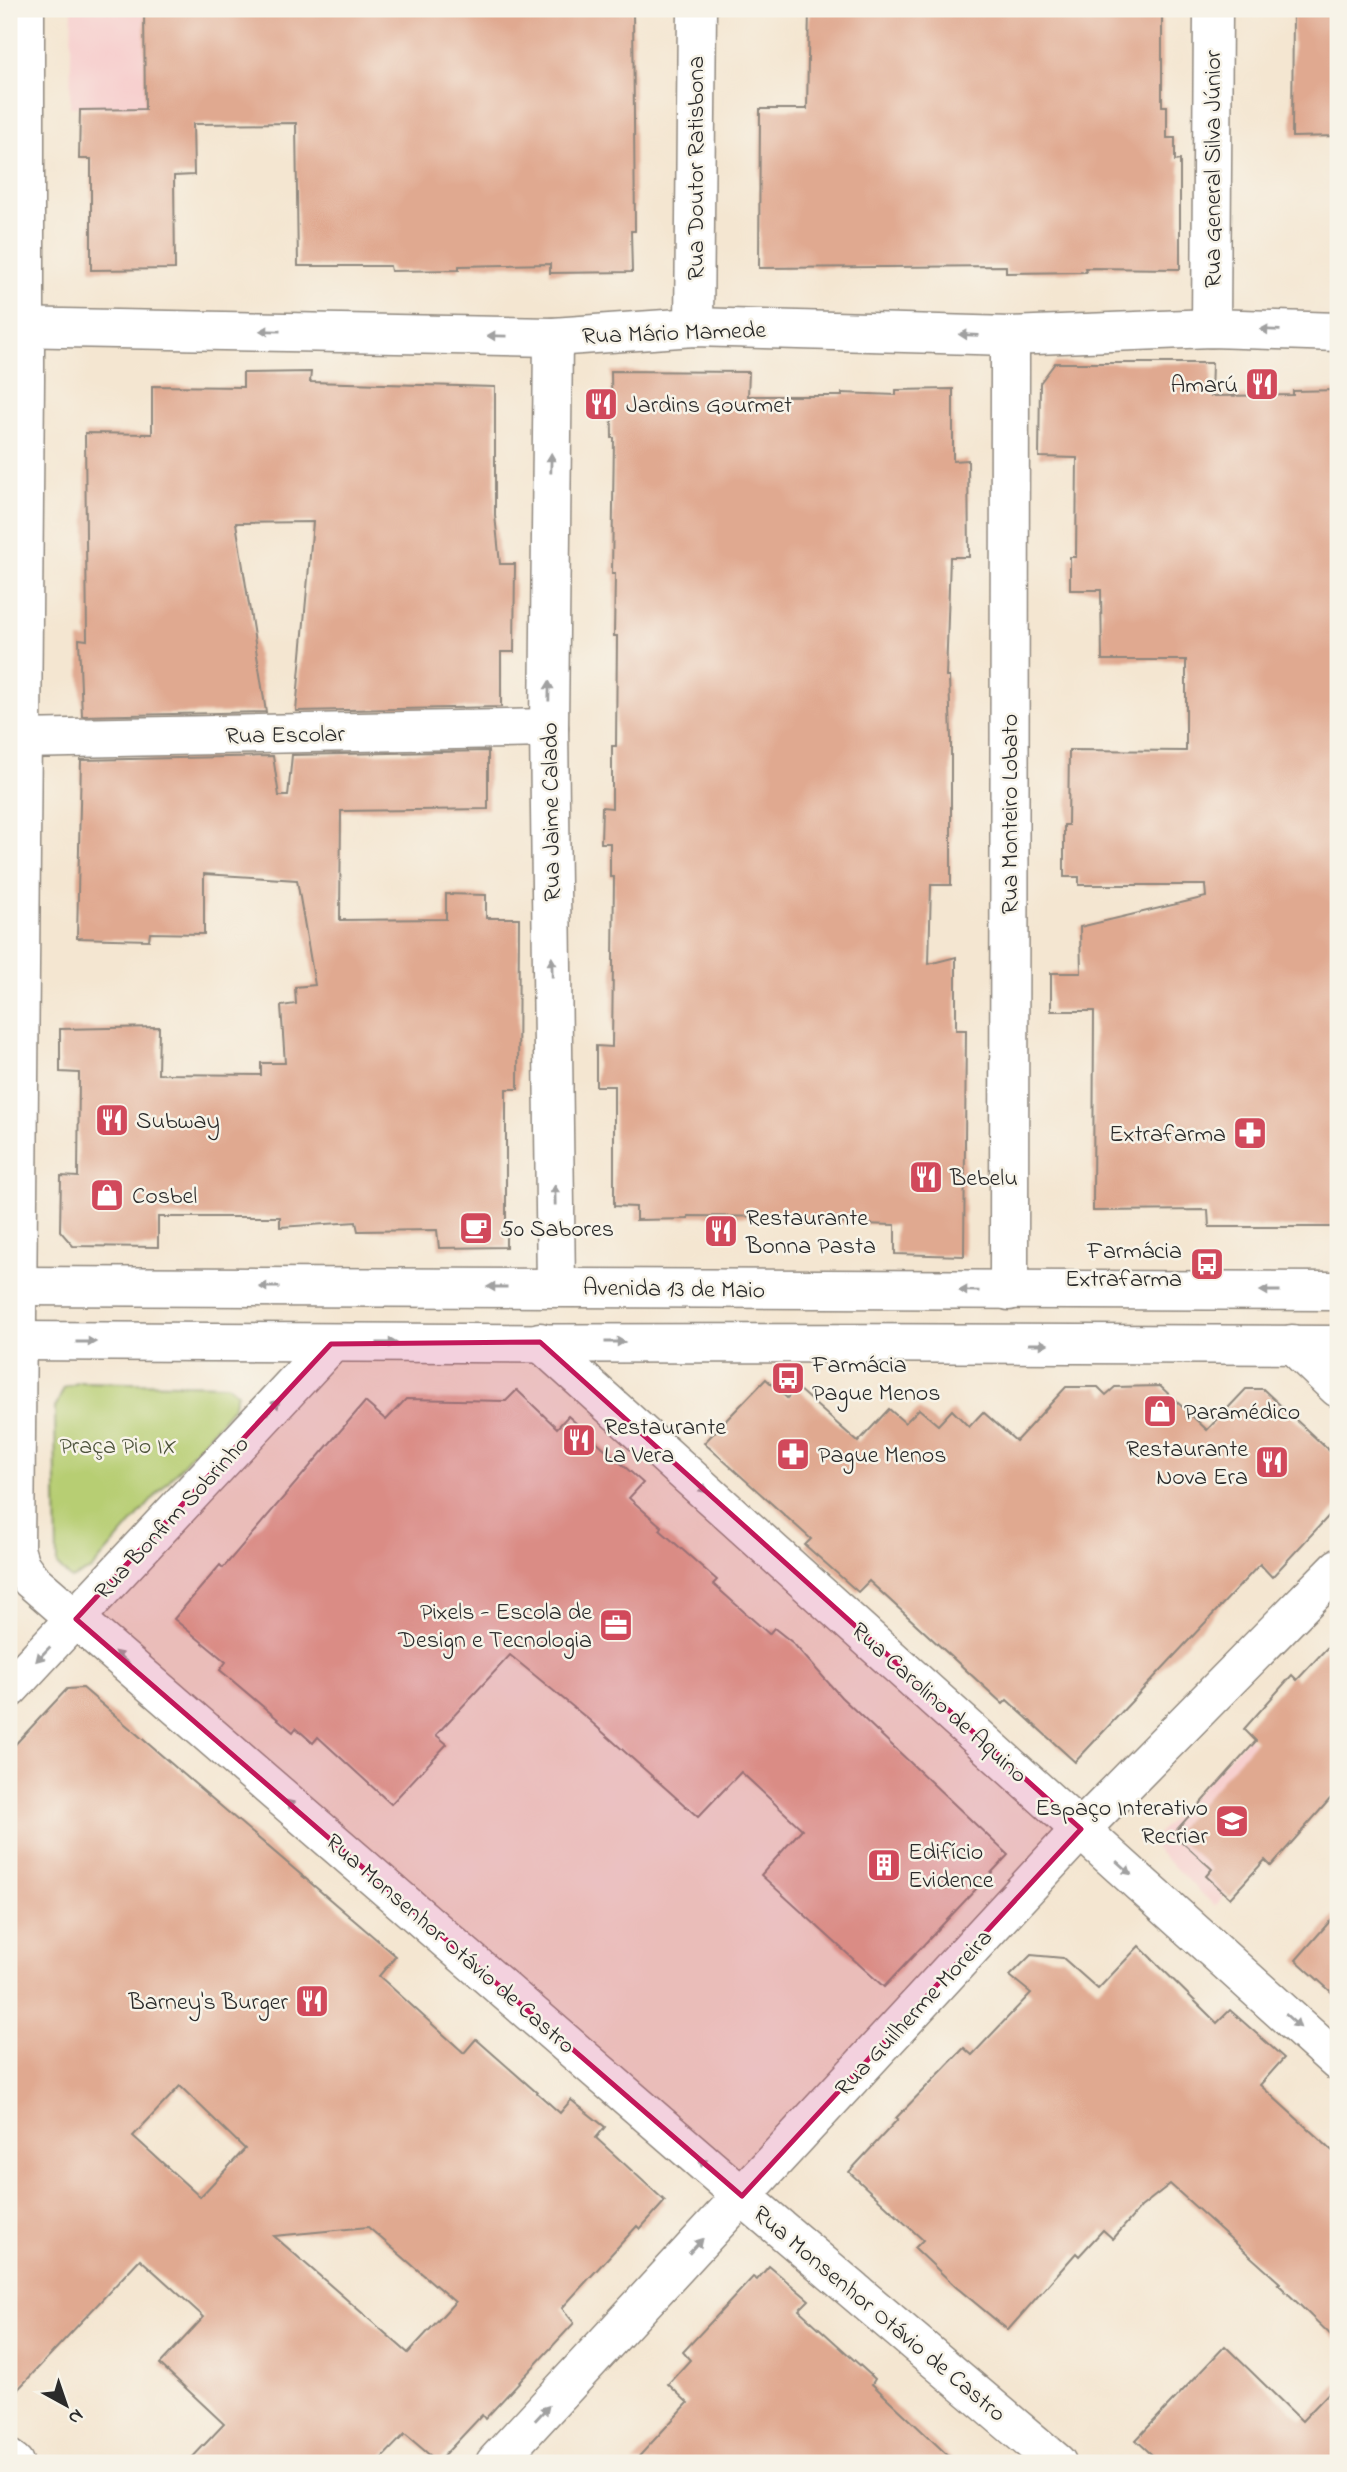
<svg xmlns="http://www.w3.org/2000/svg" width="1347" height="2472" font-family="'Indie Flower',sans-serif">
	<rect width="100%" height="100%" fill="#f7f3e8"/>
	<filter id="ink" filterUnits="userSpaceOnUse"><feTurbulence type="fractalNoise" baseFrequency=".0143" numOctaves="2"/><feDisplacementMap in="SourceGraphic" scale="14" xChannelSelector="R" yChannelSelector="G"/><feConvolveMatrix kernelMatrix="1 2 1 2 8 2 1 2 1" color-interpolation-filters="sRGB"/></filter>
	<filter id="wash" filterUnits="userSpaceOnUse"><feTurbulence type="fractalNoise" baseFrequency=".00686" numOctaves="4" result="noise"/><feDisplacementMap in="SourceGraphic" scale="28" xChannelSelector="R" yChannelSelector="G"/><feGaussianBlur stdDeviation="1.57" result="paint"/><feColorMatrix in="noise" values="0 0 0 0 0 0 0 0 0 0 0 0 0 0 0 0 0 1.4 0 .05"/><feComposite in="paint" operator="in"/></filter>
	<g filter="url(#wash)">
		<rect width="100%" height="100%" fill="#f4e6d1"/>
		<g fill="#f7d0cf">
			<path d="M72,9h376l1,96 -379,2z"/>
			<path d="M1248,1737l65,62 -98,107 -66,-63z"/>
		</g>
		<path fill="#b7ce73" stroke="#717c4f" stroke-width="2" d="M80,1382l147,3 10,8 -4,14 -142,163 -20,9 -14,-14 -2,-157 9,-20z"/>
		<g id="blocks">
			<g fill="#e0a990" fill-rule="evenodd">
				<path d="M144,9h267v4l82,-1v-3h140l2,222h-4l1,41 -82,1v-9l-91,2v4l-68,1 -1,-5h-92l-2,-143 -103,1 1,51 -20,1 1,93 -84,1v-111h-12l1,-49 65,-1z"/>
				<path d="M809,9h353v97h5v32h8v23l5,-1v109l-95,-1 1,4 -80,1v-7l-247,2 1,-159h47z"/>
				<path d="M1293,9h45v127l-46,1z"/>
				<path d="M1055,363h157l-1,33 82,-1v-4l45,-1v837h-129l-1,-17 -115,1 1,-200h-43v-38h30l-1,-46 126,-30 -1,-12h-126v-8h-15v-52h4l1,-75 117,1v-91h-84l-1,-70h-31v-33h6l1,-99 -38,-1 1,-74z"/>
				<path d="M611,371l138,1 -1,24h94v-3l54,2v-5l57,-1v72l15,-1 1,97h-19l-4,120h3l2,61v147h-20l-2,79 27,-7v73h10l-2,226 -69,-2v-29l-104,-3v-5l-103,-1v3l-52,1v-13l-22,-1v-120h-18v-40l16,1 2,-170h-4v-34h-9l1,-36 10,1v-62h4l1,-110h-3l1,-62h-3l2,-136h-2z"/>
				<path d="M311,372l-1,10 185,5v128l5,49h15l-1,88h-13v55l-205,4 17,-189 -77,1 30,189 -184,4 -3,-77 8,1 -2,-207 67,1v-48l91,1v-14z"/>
				<path d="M488,751v58l-147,2 -1,109 106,-1v-25l40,1v23h33l-1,171h-12v158l-67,1 -2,-18 -79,1 -2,-9 -76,5v-10h-122v30l-85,-1 -13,-15 1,-55 17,1 1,-104 -19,-1v-43l99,-2 -1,47 103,1v-12h24l-4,-57 15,-2 -1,-17 20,-2 -18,-105 -93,-6v60l-54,-1 -1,7 -72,-2 4,-178 192,-4 6,40h9l4,-41z"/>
				<path d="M766,1379l21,19 10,-10 61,54 31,-33 16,14 14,-14 19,16 14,-15 17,17 14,-15 33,29 50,-54h32l8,8 9,-8 45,-1 47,44 39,-41h17l75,70v47l-66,71 -12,-13 -185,198 -68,-62 -4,4 -134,-123 -11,11 -53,-47 6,-6 -107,-96z"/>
				<path d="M517,1390l40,38 11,-12 75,67 -14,15 33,29 -2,3 57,50 -4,4 56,50 5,-6 19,15 48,54 167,158 -124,132 -123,-112 41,-46 -61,-57 -43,45 -110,-98 -78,-64 -74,80 11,9 -56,60 -73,-67 -5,6 -17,-15 -3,4 -73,-62 6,-8 -52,-43 46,-54 3,3 142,-166 21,18 20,-21 100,2z"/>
				<path d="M1338,1636v154l-67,76 -6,-6 -35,38 -24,-22 6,-7 -39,-35 83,-93 -12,-12 48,-54 5,5z"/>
				<path d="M83,1688l313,268 -17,20 85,77 12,-14 84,74 11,-13 34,27 -9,11 69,63 -25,28 -3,-3 -75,82 12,15 -89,96 -3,-4 -44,47 -33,-28 -28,29h-190l37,-39 -64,-60 44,-47 -64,-58 -131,140v-648l58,-62zM180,2086l65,63 -45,48 -67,-61zM368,2227l87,75 -47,51 -134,-117z"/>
				<path d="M1338,1912v86l-42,-38z"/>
				<path d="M1139,1946l78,77 13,-13 54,48 -24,27 78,71v186l-60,-58 2,-1 -110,-99 -29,23 -28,32 -10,-9 -24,26 -3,-3 -68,77 -52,-43 -41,-39 8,-8 -74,-68 49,-53 -2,-1 68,-70 8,7 59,-62 -21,-17 21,-21 32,3 35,31z"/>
				<path d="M769,2266l40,34 -10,10 76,69 -3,5 84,79h-323l55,-60 -20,-19 22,-24 -7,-8 70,-75 4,3z"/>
				<path d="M1225,2346l77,75 36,-38v80h-177l-25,-23z"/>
			</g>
		</g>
	</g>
	<g filter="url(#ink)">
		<use href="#blocks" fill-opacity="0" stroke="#90887e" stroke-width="2"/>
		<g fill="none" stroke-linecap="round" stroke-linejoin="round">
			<g stroke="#90887e" stroke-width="41">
				<g id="street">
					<path d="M25,9v371l-10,1169 5,16 11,15 711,616 315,267"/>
					<path d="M9,327l544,10 141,-10 316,9 201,-8 127,4"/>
					<path d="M694,327l3,-318"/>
					<path d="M1211,328l2,-319"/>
					<path d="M553,337l-4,391 7,559"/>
					<path d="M22,739l527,-11"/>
					<path d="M1009,1291l1,-955"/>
					<path d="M540,1342l798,720"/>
					<path d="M1292,1344l46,44"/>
					<path d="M9,1689l322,-345"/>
					<path d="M9,2459l5,4"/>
					<path d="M495,2463l586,-634 257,-261"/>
				</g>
			</g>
			<g stroke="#90887e" stroke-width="41">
				<g id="primary">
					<path d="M9,1286l1329,5"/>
					<path d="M9,1341c443,5 886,0 1329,4"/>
				</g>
			</g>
			<use href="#street" stroke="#fff" stroke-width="38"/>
			<use href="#primary" stroke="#fff" stroke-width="38"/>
		</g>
		<defs><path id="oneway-solid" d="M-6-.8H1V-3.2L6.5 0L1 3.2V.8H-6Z" transform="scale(1.75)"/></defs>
		<g fill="#a0a0a0">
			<use href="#oneway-solid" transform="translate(1270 330) rotate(-178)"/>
			<use href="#oneway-solid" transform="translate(270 331) rotate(-179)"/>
			<use href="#oneway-solid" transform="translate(969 335) rotate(-178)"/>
			<use href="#oneway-solid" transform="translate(497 336) rotate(-179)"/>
			<use href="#oneway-solid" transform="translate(551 463) rotate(-89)"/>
			<use href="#oneway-solid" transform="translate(549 691) rotate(-89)"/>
			<use href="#oneway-solid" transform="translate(552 967) rotate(-91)"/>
			<use href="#oneway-solid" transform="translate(555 1195) rotate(-91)"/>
			<use href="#oneway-solid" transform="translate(269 1287) rotate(-180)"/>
			<use href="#oneway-solid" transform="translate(497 1287) rotate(-180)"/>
			<use href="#oneway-solid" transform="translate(969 1291) rotate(-179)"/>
			<use href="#oneway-solid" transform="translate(1270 1291) rotate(180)"/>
			<use href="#oneway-solid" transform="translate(86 1342)"/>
			<use href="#oneway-solid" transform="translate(615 1342)"/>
			<use href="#oneway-solid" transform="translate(387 1343)"/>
			<use href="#oneway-solid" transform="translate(1038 1344)"/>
			<use href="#oneway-solid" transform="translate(273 1407) rotate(-47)"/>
			<use href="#oneway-solid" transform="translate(700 1486) rotate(42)"/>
			<use href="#oneway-solid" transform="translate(43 1654) rotate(134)"/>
			<use href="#oneway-solid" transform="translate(122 1658) rotate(-139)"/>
			<use href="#oneway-solid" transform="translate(294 1807) rotate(-139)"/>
			<use href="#oneway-solid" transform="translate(1124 1868) rotate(42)"/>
			<use href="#oneway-solid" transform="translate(1293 2021) rotate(42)"/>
			<use href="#oneway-solid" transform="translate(706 2165) rotate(-139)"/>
			<use href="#oneway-solid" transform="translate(696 2246) rotate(-47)"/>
			<use href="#oneway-solid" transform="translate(542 2413) rotate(-47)"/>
		</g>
	</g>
	<path fill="#c2185b" fill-opacity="0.2" stroke="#c2185b" stroke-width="5" stroke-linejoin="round" d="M540,1342l541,487 -339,367 -666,-577 255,-275z"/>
	<defs>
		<g id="restaurant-square" transform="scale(1.75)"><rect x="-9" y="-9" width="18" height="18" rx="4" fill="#d1495b" stroke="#f7f3e8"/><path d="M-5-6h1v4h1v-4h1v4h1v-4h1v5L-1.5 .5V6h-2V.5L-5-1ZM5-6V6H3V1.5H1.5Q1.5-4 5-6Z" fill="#fff"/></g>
		<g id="pharmacy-square" transform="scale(1.75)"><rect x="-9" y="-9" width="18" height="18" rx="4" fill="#d1495b" stroke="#f7f3e8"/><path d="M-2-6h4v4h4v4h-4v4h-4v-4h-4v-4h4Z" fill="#fff"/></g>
		<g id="shop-square" transform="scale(1.75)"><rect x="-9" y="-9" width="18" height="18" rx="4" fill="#d1495b" stroke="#f7f3e8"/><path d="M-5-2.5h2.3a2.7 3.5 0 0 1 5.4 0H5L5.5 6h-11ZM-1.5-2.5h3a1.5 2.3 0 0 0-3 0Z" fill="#fff"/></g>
		<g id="cafe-square" transform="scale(1.75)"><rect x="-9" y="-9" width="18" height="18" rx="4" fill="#d1495b" stroke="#f7f3e8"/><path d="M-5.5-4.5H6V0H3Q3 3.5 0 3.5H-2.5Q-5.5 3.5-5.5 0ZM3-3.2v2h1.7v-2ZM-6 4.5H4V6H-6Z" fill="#fff"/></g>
		<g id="bus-square" transform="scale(1.75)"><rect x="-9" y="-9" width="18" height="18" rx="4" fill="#d1495b" stroke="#f7f3e8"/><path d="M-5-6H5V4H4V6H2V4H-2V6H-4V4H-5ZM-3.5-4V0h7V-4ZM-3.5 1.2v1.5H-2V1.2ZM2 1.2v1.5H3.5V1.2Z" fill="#fff"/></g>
		<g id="office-square" transform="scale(1.75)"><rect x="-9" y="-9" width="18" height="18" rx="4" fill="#d1495b" stroke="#f7f3e8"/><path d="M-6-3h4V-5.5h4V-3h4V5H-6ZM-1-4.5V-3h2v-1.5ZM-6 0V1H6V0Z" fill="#fff"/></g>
		<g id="school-square" transform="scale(1.75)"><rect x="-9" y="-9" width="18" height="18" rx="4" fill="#d1495b" stroke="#f7f3e8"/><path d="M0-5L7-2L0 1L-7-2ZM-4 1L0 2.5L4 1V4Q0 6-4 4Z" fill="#fff"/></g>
		<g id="building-square" transform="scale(1.75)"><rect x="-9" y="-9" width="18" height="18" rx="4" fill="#d1495b" stroke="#f7f3e8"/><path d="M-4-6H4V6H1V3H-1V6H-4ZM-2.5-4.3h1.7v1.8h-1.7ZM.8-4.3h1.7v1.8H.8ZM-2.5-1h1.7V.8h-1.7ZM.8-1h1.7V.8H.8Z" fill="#fff"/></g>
	</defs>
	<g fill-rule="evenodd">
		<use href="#restaurant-square" x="1262" y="384"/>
		<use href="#restaurant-square" x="601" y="404"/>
		<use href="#restaurant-square" x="112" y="1120"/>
		<use href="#pharmacy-square" x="1250" y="1133"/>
		<use href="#restaurant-square" x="926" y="1177"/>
		<use href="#shop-square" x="107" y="1195"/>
		<use href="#cafe-square" x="476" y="1228"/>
		<use href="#restaurant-square" x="721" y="1231"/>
		<use href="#bus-square" x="1207" y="1264"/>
		<use href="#bus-square" x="788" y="1378"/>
		<use href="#shop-square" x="1160" y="1411"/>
		<use href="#restaurant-square" x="579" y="1440"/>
		<use href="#pharmacy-square" x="793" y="1454"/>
		<use href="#restaurant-square" x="1272" y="1462"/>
		<use href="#office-square" x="616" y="1625"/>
		<use href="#school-square" x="1232" y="1821"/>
		<use href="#building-square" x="884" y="1865"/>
		<use href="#restaurant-square" x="312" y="2001"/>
	</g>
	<g text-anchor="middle" stroke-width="5" stroke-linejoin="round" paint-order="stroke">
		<g font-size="24" fill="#2b2b2b" stroke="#f7f3e8">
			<text transform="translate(695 168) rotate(-90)" y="8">Rua Doutor Ratisbona</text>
			<text transform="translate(1212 169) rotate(-90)" y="8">Rua General Silva Júnior</text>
			<text transform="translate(674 332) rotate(-2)" y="8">Rua Mário Mamede</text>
			<text transform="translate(285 734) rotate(-1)" y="8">Rua Escolar</text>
			<text transform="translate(550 812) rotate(-91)" y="8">Rua Jaime Calado</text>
			<text transform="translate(1009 814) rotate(-90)" y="8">Rua Monteiro Lobato</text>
			<text transform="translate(674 1288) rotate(1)" y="8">Avenida 13 de Maio</text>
			<text transform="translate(171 1517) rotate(-47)" y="8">Rua Bonfim Sobrinho</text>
			<text transform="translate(940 1702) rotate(42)" y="8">Rua Carolino de Aquino</text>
			<text transform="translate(451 1943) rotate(41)" y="8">Rua Monsenhor Otávio de Castro</text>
			<text transform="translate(913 2012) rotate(-47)" y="8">Rua Guilherme Moreira</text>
			<text transform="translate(880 2313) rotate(40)" y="8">Rua Monsenhor Otávio de Castro</text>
		</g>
		<g font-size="24" fill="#2b2b2b" stroke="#f7f3e8" text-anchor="start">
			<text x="1238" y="392" text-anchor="end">Amarú</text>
			<text x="626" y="412">Jardins Gourmet</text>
			<text x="136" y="1128">Subway</text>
			<text x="1226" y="1141" text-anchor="end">Extrafarma</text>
			<text x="950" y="1185">Bebelu</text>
			<text x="132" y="1203">Cosbel</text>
			<text x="746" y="1225">Restaurante<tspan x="746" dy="28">Bonna Pasta</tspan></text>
			<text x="500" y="1236">50 Sabores</text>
			<text x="1182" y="1258" text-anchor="end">Farmácia<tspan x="1182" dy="28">Extrafarma</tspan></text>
			<text x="812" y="1372">Farmácia<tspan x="812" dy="28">Pague Menos</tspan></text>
			<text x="1184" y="1419">Paramédico</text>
			<text x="604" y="1434">Restaurante<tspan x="604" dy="28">La Vera</tspan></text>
			<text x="1248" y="1456" text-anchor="end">Restaurante<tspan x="1248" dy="28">Nova Era</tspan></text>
			<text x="818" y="1462">Pague Menos</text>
			<text x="592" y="1619" text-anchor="end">Pixels - Escola de<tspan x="592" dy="28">Design e Tecnologia</tspan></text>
			<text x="1208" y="1815" text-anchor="end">Espaço Interativo<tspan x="1208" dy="28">Recriar</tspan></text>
			<text x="908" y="1859">Edifício<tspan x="908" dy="28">Evidence</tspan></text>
			<text x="288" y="2009" text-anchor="end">Barney's Burger</text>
		</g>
		<g font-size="24" fill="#4e543d" stroke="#f7f3e8">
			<text x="118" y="1453">Praça Pio IX</text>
		</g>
	</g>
	<rect width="1347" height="2472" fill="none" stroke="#f7f3e8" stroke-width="35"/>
	<g transform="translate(66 2405) rotate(140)" stroke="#f7f3e8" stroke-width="5" paint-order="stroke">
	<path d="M0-5L12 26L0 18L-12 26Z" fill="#2b2b2b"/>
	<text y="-10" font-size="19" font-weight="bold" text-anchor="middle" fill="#2b2b2b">N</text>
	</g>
</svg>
